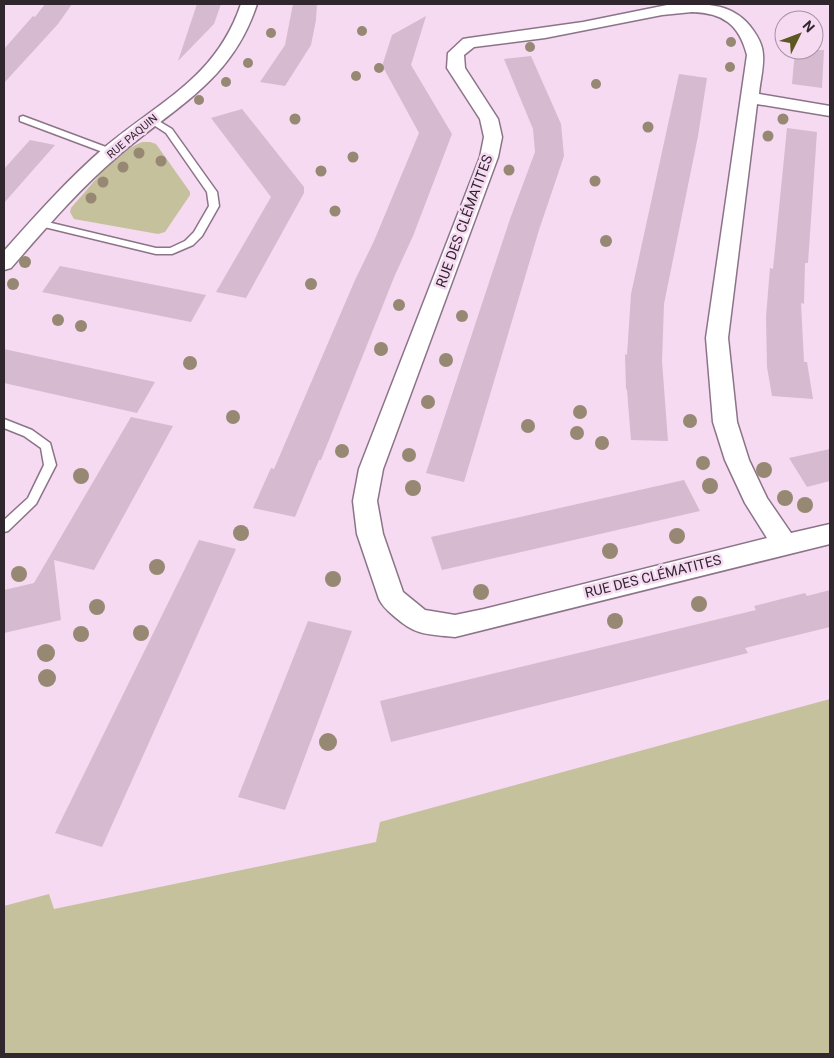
<svg xmlns="http://www.w3.org/2000/svg" width="834" height="1058" font-family="Roboto,sans-serif">
	<rect width="100%" height="100%" fill="#f5daf1"/>
	<g fill="#c4c19c">
		<path d="M142,142h8l6,2 34,48v3l-25,37 -7,2 -84,-15 -4,-7 1,-4c21,-23 42,-54 71,-66z"/>
		<path d="M830,699v355h-826v-148l45,-12 5,15 322,-67 4,-20z"/>
	</g>
	<g fill="#d5bad0">
		<path d="M45,4h27l-14,20 -54,59v-34l29,-33 2,1z"/>
		<path d="M197,4h24l-7,20 -36,37z"/>
		<path d="M293,4h24l-1,16 -5,25 -26,41 -25,-4 25,-37z"/>
		<path d="M426,16l-15,49 41,69 -39,102 -18,39 -74,185h-2l-24,57 -42,-9 18,-40 3,1 81,-189 19,-39 45,-108 -36,-66v-4l9,-28z"/>
		<path d="M795,50h29l-2,38 -30,-4z"/>
		<path d="M531,56l30,68 3,32 -25,74 -75,252 -38,-9 84,-254 25,-67 -2,-23 -29,-70z"/>
		<path d="M679,74l28,4 -9,58 -34,168 -2,57 6,80 -37,-1 -4,-50 -1,-1 -1,-35 2,1 4,-61z"/>
		<path d="M242,109l62,78v6l-58,105 -30,-6 55,-95 -60,-79z"/>
		<path d="M787,128l30,4 -9,131h-3l-1,41 -3,-1 3,59h3l6,37 -41,-3 -5,-29 -1,-50 4,-49 3,1z"/>
		<path d="M30,140l25,5 -51,58v-34z"/>
		<path d="M60,266l146,29 -15,27 -149,-30z"/>
		<path d="M4,349l151,33 -18,31 -133,-30z"/>
		<path d="M131,417l42,9 -79,144 -40,-10 7,60 -57,13v-43l30,-7z"/>
		<path d="M830,449v32l-23,6 -18,-29z"/>
		<path d="M684,480l16,31 -135,31 -123,28 -11,-33z"/>
		<path d="M199,540l37,9 -134,298 -47,-14z"/>
		<path d="M830,590v37l-85,21 3,5 -357,89 -11,-41 376,-91 -2,-4 51,-13 2,3z"/>
		<path d="M308,621l44,10 -67,179 -47,-13z"/>
	</g>
	<g fill="none" stroke-linecap="round" stroke-linejoin="round">
		<g stroke="#8c7488" stroke-width="3">
			<g id="service">
				<path d="M23,116l91,34 2,2 -5,3 -3,-1 -88,-33v-4z"/>
				<path d="M152,117l20,12 45,63 2,14 -17,30 -9,9 -21,9h-16l-120,-29v-4l3,-1 117,28h14l15,-7 9,-9 15,-26 -2,-14 -41,-59 -17,-11v-4z"/>
				<path d="M4,419l28,11 18,13 6,22 -20,39 -28,27 -4,1v-12l24,-22 16,-33 -3,-17 -17,-12 -20,-8z"/>
			</g>
		</g>
		<g stroke="#8c7488" stroke-width="3">
			<g id="minor">
				<path d="M241,4h16c-25,77 -81,102 -138,151 -40,34 -74,74 -108,113l-7,2v-19c32,-36 64,-72 101,-104 55,-46 111,-69 136,-143z"/>
				<path d="M672,4c31,0 61,-3 81,26 5,7 10,16 10,25 1,12 -3,27 -4,39l71,12v10l-73,-12 -29,234 9,84 12,38 18,38 24,35 39,-9v20l-375,93c-28,-3 -38,-1 -60,-20 -7,-6 -12,-10 -16,-18l-22,-65 -4,-33 6,-32 121,-312 4,-20 -4,-18 -33,-51 1,-15 15,-14 6,-1 114,-16zM692,12c31,1 47,12 55,43l-41,283 7,84 12,38 20,43 22,35 -283,71 -29,6 -30,-5 -22,-18 -20,-58 -6,-33 6,-32 115,-312 4,-20 -4,-18 -33,-51 -1,-13 10,-8 71,-9 117,-23z"/>
			</g>
		</g>
		<use href="#service" fill="#fff" fill-rule="evenodd"/>
		<use href="#minor" fill="#fff" fill-rule="evenodd"/>
	</g>
	<g fill="#978874">
		<circle cx="362" cy="31" r="5"/>
		<circle cx="271" cy="33" r="5"/>
		<circle cx="731" cy="42" r="5"/>
		<circle cx="530" cy="47" r="5"/>
		<circle cx="248" cy="63" r="5"/>
		<circle cx="730" cy="67" r="5"/>
		<circle cx="379" cy="68" r="5"/>
		<circle cx="356" cy="76" r="5"/>
		<circle cx="226" cy="82" r="5"/>
		<circle cx="596" cy="84" r="5"/>
		<circle cx="199" cy="100" r="5"/>
		<circle cx="295" cy="119" r="5.5"/>
		<circle cx="783" cy="119" r="5.5"/>
		<circle cx="648" cy="127" r="5.5"/>
		<circle cx="768" cy="136" r="5.5"/>
		<circle cx="139" cy="153" r="5.5"/>
		<circle cx="353" cy="157" r="5.5"/>
		<circle cx="161" cy="161" r="5.5"/>
		<circle cx="123" cy="167" r="5.5"/>
		<circle cx="509" cy="170" r="5.5"/>
		<circle cx="321" cy="171" r="5.5"/>
		<circle cx="595" cy="181" r="5.5"/>
		<circle cx="103" cy="182" r="5.5"/>
		<circle cx="91" cy="198" r="5.5"/>
		<circle cx="335" cy="211" r="5.5"/>
		<circle cx="606" cy="241" r="6"/>
		<circle cx="25" cy="262" r="6"/>
		<circle cx="13" cy="284" r="6"/>
		<circle cx="311" cy="284" r="6"/>
		<circle cx="399" cy="305" r="6"/>
		<circle cx="462" cy="316" r="6"/>
		<circle cx="58" cy="320" r="6"/>
		<circle cx="81" cy="326" r="6"/>
		<circle cx="381" cy="349" r="7"/>
		<circle cx="446" cy="360" r="7"/>
		<circle cx="190" cy="363" r="7"/>
		<circle cx="428" cy="402" r="7"/>
		<circle cx="580" cy="412" r="7"/>
		<circle cx="233" cy="417" r="7"/>
		<circle cx="690" cy="421" r="7"/>
		<circle cx="528" cy="426" r="7"/>
		<circle cx="577" cy="433" r="7"/>
		<circle cx="602" cy="443" r="7"/>
		<circle cx="342" cy="451" r="7"/>
		<circle cx="409" cy="455" r="7"/>
		<circle cx="703" cy="463" r="7"/>
		<circle cx="764" cy="470" r="8"/>
		<circle cx="81" cy="476" r="8"/>
		<circle cx="710" cy="486" r="8"/>
		<circle cx="413" cy="488" r="8"/>
		<circle cx="785" cy="498" r="8"/>
		<circle cx="805" cy="505" r="8"/>
		<circle cx="241" cy="533" r="8"/>
		<circle cx="677" cy="536" r="8"/>
		<circle cx="610" cy="551" r="8"/>
		<circle cx="157" cy="567" r="8"/>
		<circle cx="19" cy="574" r="8"/>
		<circle cx="333" cy="579" r="8"/>
		<circle cx="481" cy="592" r="8"/>
		<circle cx="699" cy="604" r="8"/>
		<circle cx="97" cy="607" r="8"/>
		<circle cx="615" cy="621" r="8"/>
		<circle cx="141" cy="633" r="8"/>
		<circle cx="81" cy="634" r="8"/>
		<circle cx="46" cy="653" r="9"/>
		<circle cx="47" cy="678" r="9"/>
		<circle cx="328" cy="742" r="9"/>
	</g>
	<g text-anchor="middle" stroke-width="5" stroke-linejoin="round" paint-order="stroke">
		<g font-size="11" fill="#30262e" stroke="#f5daf1">
			<text transform="translate(132 136) rotate(-40)" y="4">RUE PAQUIN</text>
		</g>
		<g font-size="14" fill="#30262e" stroke="#f5daf1">
			<text transform="translate(464 221) rotate(-70)" y="5">RUE DES CLÉMATITES</text>
			<text transform="translate(653 576) rotate(-14)" y="5">RUE DES CLÉMATITES</text>
		</g>
	</g>
	<rect width="834" height="1058" fill="none" stroke="#30262e" stroke-width="10"/>
	<g transform="translate(799 35) rotate(48)"><circle r="24" fill="#f5daf1" stroke="#a692a3"/>
	<path d="M0-4L9 19L0 12L-9 19Z" fill="#5d5723"/>
	<text y="-8" font-size="14" font-weight="bold" text-anchor="middle" fill="#30262e">N</text>
	</g>
</svg>
